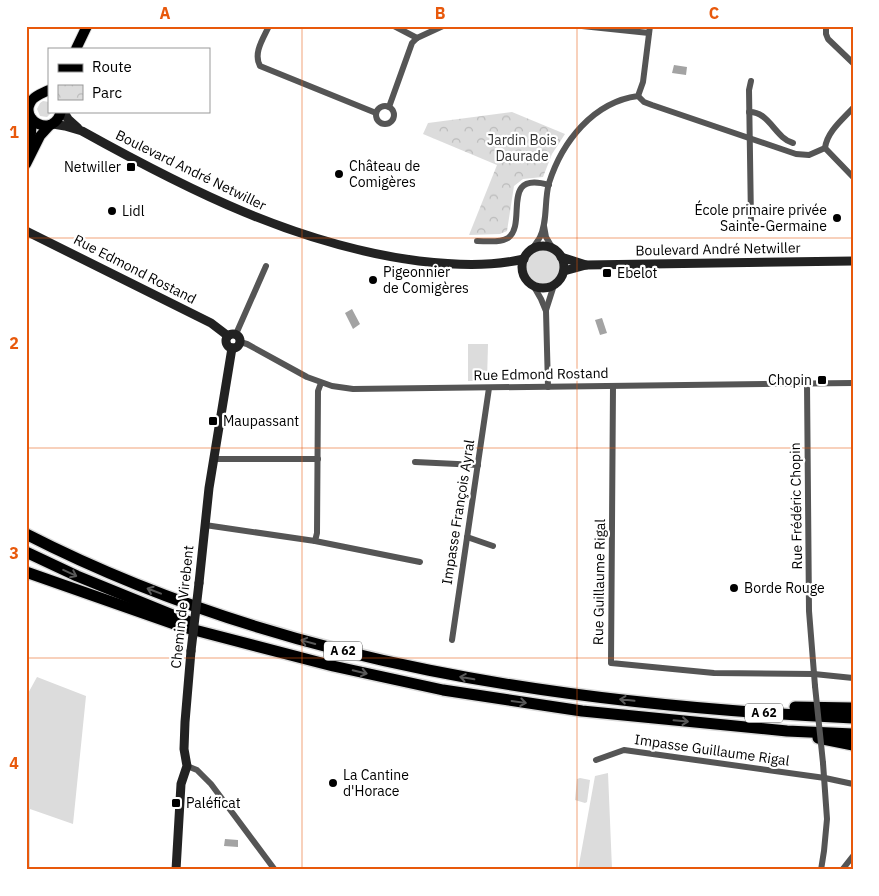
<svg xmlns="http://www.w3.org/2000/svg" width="879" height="896" font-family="'IBM Plex Sans',sans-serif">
	<defs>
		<pattern id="park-crowns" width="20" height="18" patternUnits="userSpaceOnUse" patternTransform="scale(1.25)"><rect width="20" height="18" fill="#dcdcdc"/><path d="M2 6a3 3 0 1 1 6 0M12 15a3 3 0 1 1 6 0" fill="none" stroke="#bbb"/></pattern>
	</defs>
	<rect width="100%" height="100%" fill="#fff"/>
	<g fill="#dcdcdc">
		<path d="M43,101l6,1v9h4l-6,6 -7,-1 -3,-7 3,-6z"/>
		<circle cx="543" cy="267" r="17"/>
		<path d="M468,344h20l-1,37h-19z"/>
		<path d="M37,677l49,19 -13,128 -43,-15v61h-4v-173z"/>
		<path d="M608,773l4,96 4,1h-38l17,-94z"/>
		<path d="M580,778l10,2 -3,22 -2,1 -10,-3 2,-21z"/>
	</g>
	<path fill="url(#park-crowns)" d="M512,112l53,22 -13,20 -9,23 -20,2 -9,7 -7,45 -7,3 -31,1 28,-70 -74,-31 5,-11z"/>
	<g fill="#a3a3a3">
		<path d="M674,65l13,2 -1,8 -14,-2z"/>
		<path d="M352,309l8,15 -7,5 -8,-16z"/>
		<path d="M602,318l5,15 -7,2 -5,-15z"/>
		<path d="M225,839l13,1v7l-14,-1z"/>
	</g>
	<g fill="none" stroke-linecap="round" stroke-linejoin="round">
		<g stroke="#dbdbdb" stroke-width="12">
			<g id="primary">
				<path d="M76,49l11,-23"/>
				<path d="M49,90c-6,3 -13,5 -17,10 -15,20 22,40 29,11"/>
				<path d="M26,145l5,-12 1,-14"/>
				<path d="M26,164l14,-28 10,-11"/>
			</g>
		</g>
		<g stroke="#dbdbdb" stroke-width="14">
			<g id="highway">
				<path d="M26,534c256,131 544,171 827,184"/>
				<path d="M26,552l51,24 113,46"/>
				<path d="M26,572l157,55 150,39 110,24 139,21 205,20 66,3"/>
				<path d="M795,707l58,1"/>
				<path d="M818,738l35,7"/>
			</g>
		</g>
		<g stroke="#555" stroke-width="6">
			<path d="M269,26c-6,13 -16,27 -9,40l116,47"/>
			<path d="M394,26l23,12"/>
			<path d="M582,26l67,7"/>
			<path d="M826,26v8l2,5 25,24"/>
			<path d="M638,96l6,6 8,3 144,49 13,1 16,-7"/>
			<circle cx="385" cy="115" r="9"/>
			<path d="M389,107l23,-64 5,-5 26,-12"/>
			<path d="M749,112c20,-1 26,26 44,31"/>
			<path d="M825,148c2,-16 17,-28 28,-40"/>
			<path d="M825,148l28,29"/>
			<path d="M751,221l-2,-131 2,-9"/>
			<path d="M544,226l2,11 7,12"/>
			<path d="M477,241c9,0 23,2 31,-3 20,-14 -9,-68 41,-53"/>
			<path d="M532,250c2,-5 6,-9 8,-13 8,-16 4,-37 9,-54 13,-41 44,-81 89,-87l5,-14 7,-56"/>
			<path d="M533,285l8,14 5,12 2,76"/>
			<path d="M546,310l8,-25"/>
			<path d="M236,334l30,-68"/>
			<path d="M240,342l7,2 60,33 25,9 21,3 500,-6"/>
			<path d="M807,384l2,227 6,75"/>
			<path d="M613,386l-2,277 103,10 100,1 39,4"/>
			<path d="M214,459h104"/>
			<path d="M415,462l63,3"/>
			<path d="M205,525l110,16 105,21"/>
			<path d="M467,537l26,9"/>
			<path d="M315,541l2,-8 1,-142 3,-8"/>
			<path d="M452,640l37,-252"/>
			<path d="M596,760l28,-10 201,28 28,6"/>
			<path d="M187,766l10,4 14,14 64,86"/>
			<path d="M821,870l3,-19 3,-32 -4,-56"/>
			<path d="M842,870l11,-14"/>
		</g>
		<g stroke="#222" stroke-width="9">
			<path d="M63,111l5,8 10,9"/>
			<path d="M53,124l12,2 17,5c106,59 215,114 337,130 35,4 70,6 105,-2"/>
			<path d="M26,231l185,92 17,13"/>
			<circle cx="543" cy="267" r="21"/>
			<path d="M561,257l25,8"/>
			<path d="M564,271l22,-6 267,-4"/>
			<circle cx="233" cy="341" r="7"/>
			<path d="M199,583l10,-95 23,-140"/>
			<path d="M176,870l5,-86 6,-18 -3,-17 1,-27 6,-71"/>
		</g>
		<use href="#primary" stroke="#000" stroke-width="10"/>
		<use href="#highway" stroke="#000" stroke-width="11"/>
		<path stroke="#555" stroke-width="6" d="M815,686l8,77"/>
		<path stroke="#222" stroke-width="9" d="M191,651l8,-68"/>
	</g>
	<defs><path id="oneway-shaft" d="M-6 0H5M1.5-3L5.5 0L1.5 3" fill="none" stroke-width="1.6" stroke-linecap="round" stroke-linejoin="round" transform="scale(1.25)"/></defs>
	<g stroke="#595959">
		<use href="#oneway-shaft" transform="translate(70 573) rotate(25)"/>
		<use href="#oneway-shaft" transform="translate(154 591) rotate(-159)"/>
		<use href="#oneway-shaft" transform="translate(308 642) rotate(-165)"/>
		<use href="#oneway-shaft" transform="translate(360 672) rotate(13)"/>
		<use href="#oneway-shaft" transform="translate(467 678) rotate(-170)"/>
		<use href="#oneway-shaft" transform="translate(627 700) rotate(-174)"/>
		<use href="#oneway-shaft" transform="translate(519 702) rotate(8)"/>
		<use href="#oneway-shaft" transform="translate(681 721) rotate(5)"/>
	</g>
	<path fill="none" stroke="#e8590c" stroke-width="1" stroke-opacity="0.55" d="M302,26v844M577,26v844M26,238h827M26,448h827M26,658h827"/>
	<g fill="#000" stroke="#fff" stroke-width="2">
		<rect x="126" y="162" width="10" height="10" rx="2.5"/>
		<circle cx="339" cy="174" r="5"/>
		<circle cx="112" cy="211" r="5"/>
		<circle cx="837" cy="218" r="5"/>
		<rect x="602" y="268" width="10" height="10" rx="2.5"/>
		<circle cx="373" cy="280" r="5"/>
		<rect x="817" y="375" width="10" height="10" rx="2.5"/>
		<rect x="208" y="416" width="10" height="10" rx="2.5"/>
		<circle cx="734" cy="588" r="5"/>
		<circle cx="333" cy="783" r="5"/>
		<rect x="171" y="798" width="10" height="10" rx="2.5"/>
	</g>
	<g text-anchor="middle" stroke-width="4.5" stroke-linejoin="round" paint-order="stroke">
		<g fill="#fff" stroke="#4c4c4c" stroke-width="1">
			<rect x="324" y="641.5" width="38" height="19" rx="4"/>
			<rect x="745" y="703.5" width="38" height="19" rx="4"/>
		</g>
		<g font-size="12" font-weight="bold" fill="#000">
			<text x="343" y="655">A 62</text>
			<text x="764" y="717">A 62</text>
		</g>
		<g font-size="14" fill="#333" stroke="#fff">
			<text x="522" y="145">Jardin Bois<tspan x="522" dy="16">Daurade</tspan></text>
		</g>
		<g font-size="14" fill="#000" stroke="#fff" text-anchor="start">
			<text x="349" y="171">Château de<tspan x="349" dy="16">Comigères</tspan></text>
			<text x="121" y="172" text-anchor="end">Netwiller</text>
			<text x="827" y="215" text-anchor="end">École primaire privée<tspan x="827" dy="16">Sainte-Germaine</tspan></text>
			<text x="122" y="216">Lidl</text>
			<text x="383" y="277">Pigeonnier<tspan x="383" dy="16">de Comigères</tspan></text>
			<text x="617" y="278">Ebelot</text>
			<text x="812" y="385" text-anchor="end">Chopin</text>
			<text x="223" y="426">Maupassant</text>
			<text x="744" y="593">Borde Rouge</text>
			<text x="343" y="780">La Cantine<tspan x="343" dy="16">d'Horace</tspan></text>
			<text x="186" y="808">Paléficat</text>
		</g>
		<g font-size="14" fill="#000" stroke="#fff">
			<text transform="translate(191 170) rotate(26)" y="5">Boulevard André Netwiller</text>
			<text transform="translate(718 249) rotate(-1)" y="5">Boulevard André Netwiller</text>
			<text transform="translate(135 269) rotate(27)" y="5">Rue Edmond Rostand</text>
			<text transform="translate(541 374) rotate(-1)" y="5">Rue Edmond Rostand</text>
			<text transform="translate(796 506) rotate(-91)" y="5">Rue Frédéric Chopin</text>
			<text transform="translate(458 512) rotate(-81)" y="5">Impasse François Ayral</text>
			<text transform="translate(599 582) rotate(-89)" y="5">Rue Guillaume Rigal</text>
			<text transform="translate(182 607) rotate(-84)" y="5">Chemin de Virebent</text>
			<text transform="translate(712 750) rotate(8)" y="5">Impasse Guillaume Rigal</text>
		</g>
	</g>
	<rect width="879" height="896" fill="none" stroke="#ffffff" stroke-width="55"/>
	<rect x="48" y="48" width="162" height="65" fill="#ffffff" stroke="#999999"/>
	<rect x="58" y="64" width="25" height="8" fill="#000000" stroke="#999999"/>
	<text x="92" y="72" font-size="15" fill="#000000">Route</text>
	<rect x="58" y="85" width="25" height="15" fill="url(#park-crowns)" stroke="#999999"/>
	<text x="92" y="98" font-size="15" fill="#000000">Parc</text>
	<rect x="28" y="28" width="824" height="840" fill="none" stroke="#e8590c" stroke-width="2"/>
	<g font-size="16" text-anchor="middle" font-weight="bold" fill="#e8590c">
		<text x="165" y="19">A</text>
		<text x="440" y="19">B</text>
		<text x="714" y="19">C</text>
		<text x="14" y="138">1</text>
		<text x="14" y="349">2</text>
		<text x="14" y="559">3</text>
		<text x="14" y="769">4</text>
	</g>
</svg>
